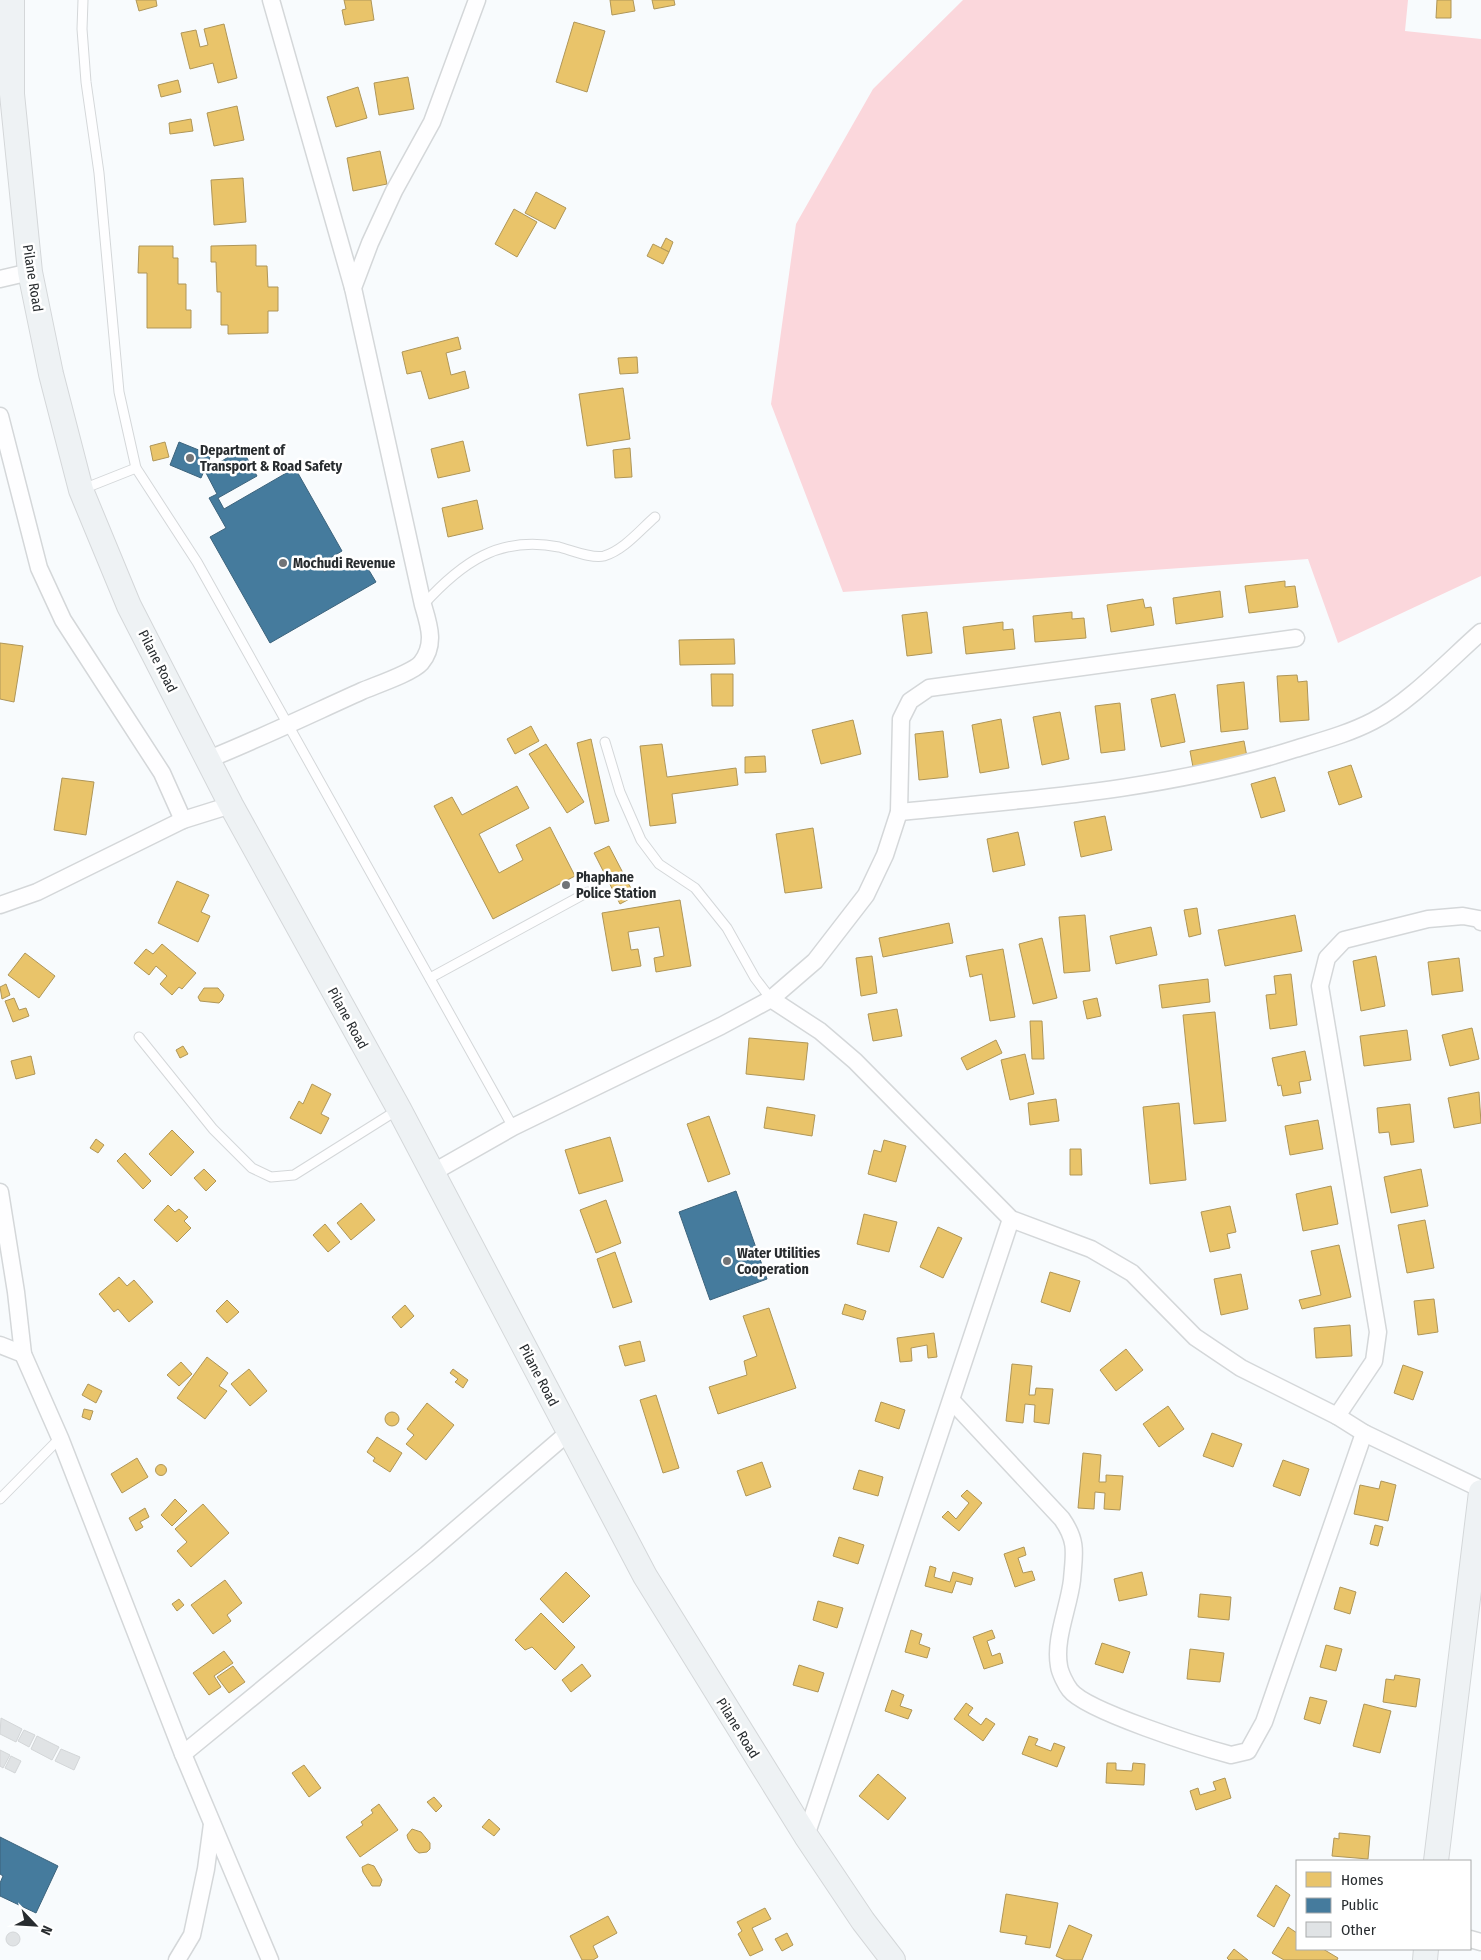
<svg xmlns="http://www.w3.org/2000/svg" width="1481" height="1960" font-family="'Fira Sans Condensed',sans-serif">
	<rect width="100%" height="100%" fill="#f8fbfd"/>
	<path fill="#fbd7dc" d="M963,0h445l-3,31 76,8v537l-143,67 -30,-84 -465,33 -72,-188 25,-180 77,-135z"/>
	<g fill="#e9c46a" stroke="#af9658">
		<path d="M136,0h20l1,6 -18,5z"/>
		<path d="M344,0h27l3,20 -29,5 -3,-15 4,-1z"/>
		<path d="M610,0h23l2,11 -23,4z"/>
		<path d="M652,0h22l1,5 -21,4z"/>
		<path d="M1437,0h14v18h-15z"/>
		<path d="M574,22l31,9 -18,61 -31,-10z"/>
		<path d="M224,24l13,54 -19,5 -5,-20 -23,6 -9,-36 15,-3 4,17 8,-2 -4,-16z"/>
		<path d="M408,77l6,32 -35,6 -5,-32z"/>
		<path d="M178,80l3,12 -20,5 -3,-12z"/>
		<path d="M358,87l9,31 -31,9 -9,-30z"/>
		<path d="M237,106l7,34 -30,6 -7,-33z"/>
		<path d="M191,119l2,12 -23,3 -1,-11z"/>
		<path d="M380,151l7,33 -34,7 -6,-33z"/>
		<path d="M243,178l3,44 -32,3 -3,-45z"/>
		<path d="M536,192l30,16 -11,21 -30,-16z"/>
		<path d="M514,209l23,13 -20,35 -22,-13z"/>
		<path d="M666,238l7,4 -4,10 -8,-4z"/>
		<path d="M653,244l16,8 -6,12 -16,-8z"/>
		<path d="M256,245v21h11l1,21h10v24h-10v22l-40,1v-9h-7v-33h-4l-1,-30h-5v-16z"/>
		<path d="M139,246h34v12h5v26h8v26h5v18h-44v-55h-9z"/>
		<path d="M458,337l3,12 -15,4 5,22 14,-4 4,17 -40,11 -8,-28 -14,3 -5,-22z"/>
		<path d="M637,357l1,16 -18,1 -2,-16z"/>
		<path d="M623,388l7,51 -43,7 -8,-52z"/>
		<path d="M463,441l7,30 -32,7 -7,-29z"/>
		<path d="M165,442l4,15 -16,4 -3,-15z"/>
		<path d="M630,448l2,29 -17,1 -2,-28z"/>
		<path d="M477,500l6,29 -35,8 -6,-29z"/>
		<path d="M1285,581v6l10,-1 3,21 -49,6 -4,-27z"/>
		<path d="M1220,591l3,26 -47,7 -3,-26z"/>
		<path d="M1143,599l2,9 6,-1 3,18 -43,7 -4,-27z"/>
		<path d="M927,612l5,41 -25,3 -5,-41z"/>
		<path d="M1072,612v7l12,-1 2,20 -51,4 -2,-26z"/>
		<path d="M1003,622v8l10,-1 2,20 -49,5 -3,-27z"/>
		<path d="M734,639l1,25 -55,1 -1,-25z"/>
		<path d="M0,643l23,3 -9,56 -14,-3z"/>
		<path d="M711,674h22v32h-21z"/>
		<path d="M1297,675l1,7 9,-1 2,39 -29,2 -3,-46z"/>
		<path d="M1244,682l4,47 -27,3 -4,-47z"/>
		<path d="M1175,694l10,48 -24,5 -10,-48z"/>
		<path d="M1120,703l5,47 -24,3 -6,-47z"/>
		<path d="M1060,712l9,47 -27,6 -9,-48z"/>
		<path d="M1001,719l8,49 -29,5 -8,-48z"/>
		<path d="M853,720l8,34 -40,10 -9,-34z"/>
		<path d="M531,726l8,15 -24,13 -8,-15z"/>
		<path d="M943,731l5,46 -29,3 -4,-46z"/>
		<path d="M591,739l18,82 -14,3 -18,-81z"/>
		<path d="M1244,741l3,16 -54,10 -3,-16z"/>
		<path d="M546,744l38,58 -17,11 -38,-59z"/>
		<path d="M662,744l5,33 69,-9 2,17 -66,9 4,29 -26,3 -10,-80z"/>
		<path d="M765,756l1,16 -21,1v-16z"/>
		<path d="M1351,765l11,32 -23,8 -11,-33z"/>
		<path d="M1275,777l10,34 -24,7 -10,-34z"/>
		<path d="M62,778l32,4 -8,53 -32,-5z"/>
		<path d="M517,786l12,22 -50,26 20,39 24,-13 -7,-15 34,-18 25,49 -82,43 -59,-113 18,-9 10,18z"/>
		<path d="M1105,816l7,34 -31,7 -7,-35z"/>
		<path d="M813,828l9,60 -37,5 -9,-59z"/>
		<path d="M1018,832l7,33 -32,7 -6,-33z"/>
		<path d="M609,846l26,50 -15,8 -26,-51z"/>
		<path d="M177,881l32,14 -8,17 9,4 -12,26 -40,-19z"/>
		<path d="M680,900l11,66 -35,6 -2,-14 10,-2 -5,-29 -31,5 3,18 7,-1 3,17 -29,5 -10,-58z"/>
		<path d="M1197,908l4,26 -12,3 -5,-27z"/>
		<path d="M1085,915l5,56 -26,2 -5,-56z"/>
		<path d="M1295,915l7,36 -77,15 -7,-36z"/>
		<path d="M949,923l4,20 -70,14 -4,-19z"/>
		<path d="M1151,927l6,28 -41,9 -6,-28z"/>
		<path d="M1042,938l15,60 -24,6 -14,-60z"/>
		<path d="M162,944l34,29 -14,16 -3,-2 -7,8 -12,-11 7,-8 -11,-10 -7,9 -15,-12 12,-14 7,5z"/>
		<path d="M1003,949l12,68 -25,4 -8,-47 -12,3 -4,-21z"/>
		<path d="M25,953l30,23 -16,22 -31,-23z"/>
		<path d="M872,956l5,37 -16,3 -5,-38z"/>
		<path d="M1376,956l9,50 -24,5 -8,-50z"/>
		<path d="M1459,958l4,33 -31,4 -4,-33z"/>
		<path d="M1291,974l6,51 -27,4 -4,-34 10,-1 -2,-18z"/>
		<path d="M1208,979l2,23 -48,6 -3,-23z"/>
		<path d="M6,984l4,11 -8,4 -2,-12z"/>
		<path d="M204,988h14l6,7 -2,5 -3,3 -19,-2 -2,-4z"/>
		<path d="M14,998l5,12 7,-2 3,8 -16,6 -8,-21z"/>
		<path d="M1097,998l4,18 -14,3 -4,-18z"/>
		<path d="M897,1009l5,27 -29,5 -5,-27z"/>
		<path d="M1215,1012l11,109 -32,3 -11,-109z"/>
		<path d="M1030,1021h12l2,38h-12z"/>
		<path d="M1472,1028l7,31 -29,7 -8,-31z"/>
		<path d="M1407,1030l4,30 -47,6 -4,-30z"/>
		<path d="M749,1038l59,5 -4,37 -58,-6z"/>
		<path d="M996,1040l6,13 -35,17 -6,-12z"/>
		<path d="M183,1046l5,8 -8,4 -4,-8z"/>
		<path d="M1305,1051l6,29 -12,2 2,11 -18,3 -2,-11 -3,1 -6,-28z"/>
		<path d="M1025,1054l9,40 -24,6 -9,-40z"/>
		<path d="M31,1056l4,18 -19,5 -5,-18z"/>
		<path d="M312,1084l19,10 -10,20 8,4 -8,16 -31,-16 9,-17 4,3z"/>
		<path d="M1479,1092l2,31 -27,5 -6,-30z"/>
		<path d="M1056,1099l3,22 -29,4 -2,-22z"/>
		<path d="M1179,1103l7,77 -36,4 -7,-77z"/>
		<path d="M1410,1104l4,38 -23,3 -2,-13 -10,1 -2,-25z"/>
		<path d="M767,1107l48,8 -3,21 -48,-8z"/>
		<path d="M709,1116l21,58 -22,8 -21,-58z"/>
		<path d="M1318,1120l5,29 -33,6 -5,-29z"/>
		<path d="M172,1130l22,22 -23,24 -22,-22z"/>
		<path d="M610,1137l13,44 -44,13 -14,-44z"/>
		<path d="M96,1139l8,6 -6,8 -8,-5z"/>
		<path d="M884,1140l22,6 -10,36 -28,-8 6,-24 7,2z"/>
		<path d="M1070,1149h11l1,26h-12z"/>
		<path d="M125,1153l26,28 -8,8 -26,-28z"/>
		<path d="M204,1169l12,12 -10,10 -12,-13z"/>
		<path d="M1421,1169l7,37 -37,7 -7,-36z"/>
		<path d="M1331,1186l7,38 -35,7 -7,-37z"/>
		<path d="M606,1200l15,43 -25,10 -16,-43z"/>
		<path d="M361,1203l14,17 -24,20 -14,-17z"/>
		<path d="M168,1205l7,7 4,-3 9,8 -4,4 7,7 -14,14 -23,-22z"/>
		<path d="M1230,1206l6,26 -9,2 3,14 -20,4 -9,-40z"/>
		<path d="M864,1214l33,8 -8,30 -32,-8z"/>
		<path d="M1425,1220l9,48 -27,5 -9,-48z"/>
		<path d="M325,1224l15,18 -12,10 -15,-17z"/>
		<path d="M938,1227l24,11 -19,40 -23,-11z"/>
		<path d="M1339,1245l12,52 -49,12 -3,-9 22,-5 -10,-44z"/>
		<path d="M615,1252l17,50 -19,6 -16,-49z"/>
		<path d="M1050,1272l30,9 -10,31 -29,-10z"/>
		<path d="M1241,1274l7,35 -27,6 -7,-36z"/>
		<path d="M119,1277l8,9 7,-6 19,22 -24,20 -11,-13 -4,3 -15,-18z"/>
		<path d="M1434,1299l4,33 -20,3 -4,-34z"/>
		<path d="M227,1300l12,12 -12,11 -11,-12z"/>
		<path d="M845,1304l21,7 -3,9 -21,-6z"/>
		<path d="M405,1305l9,11 -13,12 -9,-11z"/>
		<path d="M769,1308l27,80 -78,26 -9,-27 38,-12 -3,-14 13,-5 -14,-40z"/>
		<path d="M1350,1325l2,31 -36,2 -2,-30z"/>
		<path d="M934,1333l3,24 -9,1 -1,-13 -16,3 1,13 -12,1 -3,-24z"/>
		<path d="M640,1341l5,20 -20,5 -6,-20z"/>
		<path d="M1126,1349l17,21 -27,21 -16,-21z"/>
		<path d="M207,1357l21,16 -9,13 8,5 -22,28 -28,-21z"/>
		<path d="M181,1362l11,12 -13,12 -12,-11z"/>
		<path d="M1012,1364l20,2 -3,29h6l1,-7 17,1 -4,35 -15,-2 1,-17 -10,-1 -2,19 -17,-2z"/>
		<path d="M1403,1365l20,7 -10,28 -19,-7z"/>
		<path d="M249,1369l18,22 -17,15 -19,-22z"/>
		<path d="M453,1369l15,11 -5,8 -8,-6 3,-3 -8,-6z"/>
		<path d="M88,1384l14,7 -6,12 -14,-8z"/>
		<path d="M656,1395l23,73 -16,5 -23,-73z"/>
		<path d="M881,1402l24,8 -6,19 -24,-8z"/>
		<path d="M427,1403l27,22 -28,35 -20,-16 8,-9 -7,-6z"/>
		<path d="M1168,1406l16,23 -25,18 -16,-23z"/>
		<path d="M84,1409l9,2 -3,9 -8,-3z"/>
		<circle cx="392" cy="1419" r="7"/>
		<path d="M1212,1433l30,11 -9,23 -30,-11z"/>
		<path d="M377,1437l25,16 -12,19 -17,-11 2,-3 -8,-6z"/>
		<path d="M1083,1453l18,2 -2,27h7v-7l17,1 -3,34 -16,-1 1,-16 -10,-1 -1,17 -16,-1z"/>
		<path d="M137,1458l11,19 -26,16 -11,-19z"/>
		<path d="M1283,1460l26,9 -9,27 -27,-10z"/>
		<path d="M762,1462l9,25 -25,9 -9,-25z"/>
		<circle cx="161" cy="1470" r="5.5"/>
		<path d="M859,1470l24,7 -5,19 -25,-7z"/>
		<path d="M1381,1481l15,4 -8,36 -34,-7 6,-29 19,4z"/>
		<path d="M967,1490l15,13 -23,28 -17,-14 6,-6 8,8 13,-16 -8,-7z"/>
		<path d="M175,1499l12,12 -15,15 -11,-11z"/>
		<path d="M203,1504l26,29 -38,34 -14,-16 10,-9 -12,-13z"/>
		<path d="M145,1508l4,9 -9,5 3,5 -7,4 -7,-13z"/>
		<path d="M1375,1525l8,2 -5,19 -8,-2z"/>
		<path d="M839,1537l25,8 -6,19 -25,-8z"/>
		<path d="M1024,1547l2,8 -8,3 5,15 9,-2 3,9 -20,7 -11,-33z"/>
		<path d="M930,1566l6,2 -2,9 16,5 3,-10 20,6 -2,7 -15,-4 -4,12 -27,-7z"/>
		<path d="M566,1572l24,24 -27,27 -23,-24z"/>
		<path d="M1142,1572l5,23 -28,6 -5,-22z"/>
		<path d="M225,1580l17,23 -15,12 4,6 -18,13 -22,-29z"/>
		<path d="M1340,1587l16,5 -6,22 -16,-5z"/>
		<path d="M1200,1594l31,3 -2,23 -31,-3z"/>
		<path d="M179,1599l5,6 -7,6 -5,-7z"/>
		<path d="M818,1601l25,7 -6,20 -24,-8z"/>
		<path d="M541,1613l34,34 -20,23 -23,-23 -7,3 -10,-10z"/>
		<path d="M911,1630l11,4 -3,10 11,4 -3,10 -22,-6z"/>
		<path d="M992,1630l3,8 -8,3 5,15 8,-3 3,10 -19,6 -11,-32z"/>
		<path d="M1102,1643l28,9 -7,21 -28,-9z"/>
		<path d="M1326,1645l16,4 -6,22 -16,-4z"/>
		<path d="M1190,1649l34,4 -4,29 -33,-3z"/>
		<path d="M224,1651l9,12 -19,13 7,11 -12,8 -16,-22z"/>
		<path d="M582,1664l9,12 -20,16 -9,-12z"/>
		<path d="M799,1665l25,8 -6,19 -25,-7z"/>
		<path d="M233,1666l12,16 -16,11 -12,-16z"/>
		<path d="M1395,1675l25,4 -4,28 -33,-5 3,-23 8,1z"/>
		<path d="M892,1690l12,5 -4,11 12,4 -4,9 -23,-8z"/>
		<path d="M1310,1697l17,4 -7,23 -16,-5z"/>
		<path d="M966,1703l7,5 -5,7 13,10 5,-7 9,6 -12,17 -29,-22z"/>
		<path d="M1364,1704l27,7 -11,42 -27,-7z"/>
		<path d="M1029,1736l9,3 -3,6 16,6 3,-8 11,4 -8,20 -35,-13z"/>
		<path d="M1107,1763h9v7l16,1 1,-8 12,1 -1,21 -38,-2z"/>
		<path d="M304,1765l17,23 -12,9 -17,-24z"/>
		<path d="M878,1774l28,24 -18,22 -29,-24z"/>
		<path d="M1225,1778l6,20 -35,12 -6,-19 8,-3 2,7 16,-5 -3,-8z"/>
		<path d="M434,1797l8,9 -6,6 -9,-10z"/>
		<path d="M379,1804l19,26 -38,27 -14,-20 17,-12 -2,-3 12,-9 -2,-3z"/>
		<path d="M489,1819l11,10 -6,7 -12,-9z"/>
		<path d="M412,1829l9,3 9,11v6l-3,3 -8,1 -4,-3 -7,-11 -1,-4z"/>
		<path d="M1339,1833l31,3 -2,23 -36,-3 2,-18 5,1z"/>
		<path d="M368,1864l6,2 8,14 -2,6h-8l-9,-14 -1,-5z"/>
		<path d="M1276,1885l14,10 -16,32 -17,-11z"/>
		<path d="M1006,1894l52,9 -8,45 -25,-4 2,-8 -27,-4z"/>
		<path d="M765,1908l6,11 -19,9 11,22 -13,6 -12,-22 4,-3 -5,-9z"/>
		<path d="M608,1916l9,17 -24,13 5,11 -5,3h-11l-12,-24z"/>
		<path d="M1069,1925l23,10 -10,25h-17l-9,-4z"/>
		<path d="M1288,1927l9,6v16h26l15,9 -1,2h-53l-12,-7z"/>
		<path d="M787,1933l6,12 -11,6 -7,-12z"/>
		<path d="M1234,1949l14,11h-19l-2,-2z"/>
	</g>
	<g fill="#457b9d" stroke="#3c637c">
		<path d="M179,442l32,13 -10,23 -31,-13z"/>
		<path d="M242,449l15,27 -39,22 6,11 71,-41 47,83 -22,13 4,8 21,-11 5,9 14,-8 12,20 -106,61 -60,-106 16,-9 -17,-30 8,-4 -12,-23z"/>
		<path d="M736,1191l31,88 -57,21 -31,-88z"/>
		<path d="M0,1837l58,29 -22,47 -36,-17v-13l3,-7 -3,-2z"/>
	</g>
	<g fill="#e0e3e5" stroke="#d3d6d8">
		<path d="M1,1718l21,11 -6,13 -16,-8z"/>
		<path d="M24,1730l11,5 -6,12 -11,-6z"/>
		<path d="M37,1736l22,11 -7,13 -21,-11z"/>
		<path d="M61,1749l19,8 -6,13 -19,-9z"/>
		<path d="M0,1750l10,5 -7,13 -3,-2z"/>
		<path d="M11,1756l10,5 -6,12 -10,-5z"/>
		<circle cx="13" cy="1939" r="7"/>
	</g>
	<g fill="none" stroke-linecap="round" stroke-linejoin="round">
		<g stroke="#d4d7d9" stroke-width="11">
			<g id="lane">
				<path d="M83,0l-1,29 4,53 13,91 20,219 17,76 61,94 316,565"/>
				<path d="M83,489l53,-21"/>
				<path d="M423,605c38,-42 76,-70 136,-58 12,3 33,12 45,9 20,-6 36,-26 51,-39"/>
				<path d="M605,742l15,50 21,48 18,24 36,24 32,40 28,50 16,21"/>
				<path d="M430,978l158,-86"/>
				<path d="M139,1037l74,92 39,39 19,9 23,-2 105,-66"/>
				<path d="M0,1499l60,-61"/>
			</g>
		</g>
		<g stroke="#d4d7d9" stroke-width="19">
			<g id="street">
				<path d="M271,0l82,288"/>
				<path d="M0,279l30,-7"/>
				<path d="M0,416l39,152 24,52 99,153 21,47"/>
				<path d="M209,759c52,-21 102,-45 153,-68 14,-6 50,-18 59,-28 15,-18 8,-38 2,-58l-70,-317 17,-45 24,-52 38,-69 45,-122"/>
				<path d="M899,812c133,-13 268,-22 396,-63 26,-8 53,-15 78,-28 37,-19 76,-61 108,-89"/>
				<path d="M0,905l37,-13 146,-72 48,-15"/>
				<path d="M771,999l49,32 35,30 156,158 80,30 41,24 63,64 46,31 96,48 27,17 117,56"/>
				<path d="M432,1173l81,-46 208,-101 50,-27 44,-38 51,-66 19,-40 14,-43 2,-93 9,-18 19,-13 367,-50"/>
				<path d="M0,1192l16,100 7,62 37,84 123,316 87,206"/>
				<path d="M0,1345l23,9"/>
				<path d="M952,1401l110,118c16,23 12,35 10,61 -3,27 -18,59 -13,86 1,7 7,19 11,24 16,21 131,57 161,65l17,-4 16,-29 100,-289"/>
				<path d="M1337,1416l37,-55 4,-29 -58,-346 7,-28 17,-18 84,-21 35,-3 16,3 2,3"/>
				<path d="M183,1754l243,-199 143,-123"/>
				<path d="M806,1836l205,-617"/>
				<path d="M1470,1939l11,3"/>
				<path d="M177,1960l15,-25 14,-66 6,-45"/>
			</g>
		</g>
		<g stroke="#d4d7d9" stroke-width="26">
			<g id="secondary">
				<path d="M12,0v94l18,178 21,102 30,116 48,116 102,199 168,304 246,467 161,260 57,85 30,39"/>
				<path d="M1436,1861l45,-369"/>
				<path d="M1425,1960l1,-11"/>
			</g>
		</g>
		<use href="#lane" stroke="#fefeff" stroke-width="9"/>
		<use href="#street" stroke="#fefeff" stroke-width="16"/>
		<use href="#secondary" stroke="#eef2f4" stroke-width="24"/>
	</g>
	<g fill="#717477" stroke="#fff" stroke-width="2">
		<circle cx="190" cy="458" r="5"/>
		<circle cx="283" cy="563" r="5"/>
		<circle cx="566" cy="885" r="5"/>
		<circle cx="727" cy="1261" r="5"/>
	</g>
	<g text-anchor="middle" stroke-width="5" stroke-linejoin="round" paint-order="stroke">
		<g font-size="14" fill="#282c2f" stroke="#fff">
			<text transform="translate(33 278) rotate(81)" y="5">Pilane Road</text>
			<text transform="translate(158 661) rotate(63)" y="5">Pilane Road</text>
			<text transform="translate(348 1018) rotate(61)" y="5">Pilane Road</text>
			<text transform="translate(539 1375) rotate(62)" y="5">Pilane Road</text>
			<text transform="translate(738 1728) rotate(58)" y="5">Pilane Road</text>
		</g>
		<g font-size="14" font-weight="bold" fill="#282c2f" stroke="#fff" text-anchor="start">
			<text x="200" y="455">Department of<tspan x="200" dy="16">Transport &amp; Road Safety</tspan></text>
			<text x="293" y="568">Mochudi Revenue</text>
			<text x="576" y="882">Phaphane<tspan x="576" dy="16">Police Station</tspan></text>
			<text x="737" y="1258">Water Utilities<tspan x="737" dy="16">Cooperation</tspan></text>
		</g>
	</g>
	<rect x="1296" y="1860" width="175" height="90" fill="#ffffff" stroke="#a9abac"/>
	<rect x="1306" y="1872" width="25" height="15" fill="#e9c46a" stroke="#a9abac"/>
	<text x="1341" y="1885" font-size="15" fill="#282c2f">Homes</text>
	<rect x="1306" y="1898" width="25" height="15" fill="#457b9d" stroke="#a9abac"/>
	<text x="1341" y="1910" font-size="15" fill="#282c2f">Public</text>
	<rect x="1306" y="1922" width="25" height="15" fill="#e0e3e5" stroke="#a9abac"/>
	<text x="1341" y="1935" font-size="15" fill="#282c2f">Other</text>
	<g transform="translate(35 1925) rotate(115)" stroke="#ffffff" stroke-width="4" paint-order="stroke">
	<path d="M0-4L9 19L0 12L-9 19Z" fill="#282c2f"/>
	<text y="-8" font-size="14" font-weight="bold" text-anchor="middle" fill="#282c2f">N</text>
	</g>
</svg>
